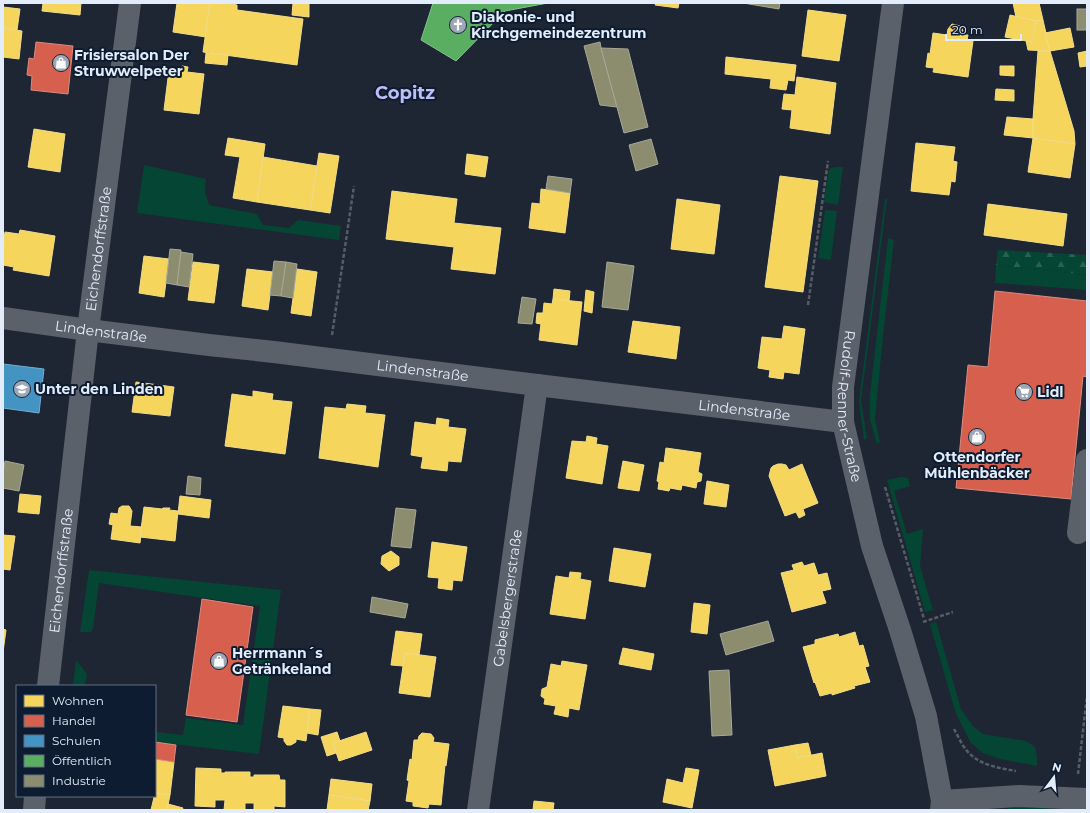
<svg xmlns="http://www.w3.org/2000/svg" width="1090" height="813" font-family="Montserrat,sans-serif">
	<defs>
		<pattern id="forest-firs" width="22" height="20" patternUnits="userSpaceOnUse"><rect width="22" height="20" fill="#044533"/><path d="M5 1l3.5 6h-7zM16 11l3.5 6h-7z" fill="#286051"/></pattern>
	</defs>
	<rect width="100%" height="100%" fill="#1e2633"/>
	<g fill="#044533">
		<path d="M144,165l62,14 -1,13 4,13 48,9 6,11 26,3 9,-8 43,6 -2,14 -202,-27z"/>
		<path d="M835,167h8l-5,38 -14,-3 5,-33z"/>
		<path d="M885,199h2l-26,202 6,37 -3,2 -5,-39z"/>
		<path d="M825,210l12,1 -6,49 -13,-2z"/>
		<path d="M888,238l6,2 -12,106 -7,73 5,23 -3,2 -7,-24v-26z"/>
		<path d="M996,265l91,10v15l-92,-7z"/>
		<path d="M901,477l7,1 2,8 -16,5 13,43 16,-5 -3,37 13,44 -8,2 -38,-132z"/>
		<path d="M89,570l192,20 -22,164 -104,-12v-10l28,3 3,-17 57,7 17,-119 -161,-23 -6,46 -2,3h-11z"/>
		<path d="M936,622l25,87 12,17 10,8 43,7 9,6 2,10v9l-37,-7 -17,-6 -12,-10 -15,-29 -26,-90z"/>
		<path d="M76,660l11,14 -2,12h-12z"/>
		<path d="M1050,805v4l-45,1 7,-3z"/>
	</g>
	<path fill="url(#forest-firs)" d="M998,250l89,5v20l-91,-10z"/>
	<g fill="#f6d55c" stroke="#f0dc8c">
		<path d="M43,3h38l-1,12 -38,-4z"/>
		<path d="M177,3h33l-4,34 -33,-5z"/>
		<path d="M210,3h15l12,2v5l66,9 -6,46 -94,-13z"/>
		<path d="M293,3h16v14l-17,-2z"/>
		<path d="M656,3h23l-1,5 -23,-3z"/>
		<path d="M1013,3h26l4,17 -7,1 -20,-4z"/>
		<path d="M3,7l17,2 -3,21 -14,-2z"/>
		<path d="M808,10l38,5 -7,46 -37,-5z"/>
		<path d="M1010,15l26,6 -4,21 -27,-5z"/>
		<path d="M1043,20l7,31 -22,-1 -2,-9 6,1 4,-21z"/>
		<path d="M952,24l8,2 3,4 -1,5h6l-1,5 6,1 -5,36 -35,-5 1,-4 -8,-1 2,-14 2,1 3,-21 14,2 1,-6z"/>
		<path d="M3,28l19,3 -3,28 -16,-2z"/>
		<path d="M1070,28l4,19 -24,4 -5,-18z"/>
		<path d="M1038,51h12l24,80 1,13 -42,-6v-19z"/>
		<path d="M1087,51v15l-7,1 -2,-14z"/>
		<path d="M206,53l22,2 -1,10 -22,-2z"/>
		<path d="M726,57l70,8 -2,16 -6,-1 -2,10 -16,-2 1,-9 -46,-5z"/>
		<path d="M182,66l6,1 -1,5 17,2 -5,40 -35,-4 5,-40 12,1z"/>
		<path d="M1000,66h14v10l-14,-1z"/>
		<path d="M797,77l39,6 -6,51 -40,-6 2,-18 -10,-1 2,-15 11,1z"/>
		<path d="M996,89l18,1v11l-19,-1z"/>
		<path d="M1007,117l26,2v19l-29,-3z"/>
		<path d="M34,129l31,5 -5,38 -32,-5z"/>
		<path d="M228,138l37,6 -8,58 -24,-4 7,-41 -15,-2z"/>
		<path d="M1033,138l42,6 -5,34 -42,-6z"/>
		<path d="M916,143l39,4 -2,14 4,1 -2,20 -4,-1 -2,14 -38,-4z"/>
		<path d="M319,153l20,3 -9,57 -20,-3z"/>
		<path d="M467,154l21,3 -3,20 -20,-3z"/>
		<path d="M263,157l54,9 -7,44 -53,-8z"/>
		<path d="M780,176l38,5 -15,111 -38,-5z"/>
		<path d="M541,189l29,4 -5,40 -36,-5 3,-25 8,1z"/>
		<path d="M392,191l65,8 -3,24 47,5 -6,46 -44,-5 3,-22 -68,-8z"/>
		<path d="M677,199l43,6 -6,49 -43,-5z"/>
		<path d="M988,204l79,10 -4,32 -79,-11z"/>
		<path d="M20,230l35,6 -6,40 -36,-6 1,-3 -11,-2v-20l2,-13 14,2z"/>
		<path d="M144,256l25,3 -5,38 -25,-4z"/>
		<path d="M193,262l26,3 -5,38 -26,-3z"/>
		<path d="M247,269l26,3 -5,38 -26,-4z"/>
		<path d="M297,269l20,3 -6,44 -20,-3z"/>
		<path d="M554,289l16,2 -1,10 -16,-2z"/>
		<path d="M586,290l8,2 -2,21 -8,-2z"/>
		<path d="M553,299l29,3 -5,43 -38,-5 2,-16 -5,-1 1,-10h6l1,-10 8,1z"/>
		<path d="M633,321l47,6 -4,32 -48,-7z"/>
		<path d="M784,326l21,3 -6,45 -15,-2 -1,7 -14,-2 1,-7 -12,-2 4,-31 20,2z"/>
		<path d="M136,382l38,5 -4,29 -38,-4z"/>
		<path d="M253,391l20,3 -1,6 20,2 -7,52 -60,-8 7,-52 21,3z"/>
		<path d="M347,404l19,2 -1,7 20,2 -7,52 -59,-9 6,-51 21,2z"/>
		<path d="M437,418l12,2 -1,7 18,2 -5,33 -13,-1 -1,10 -26,-3 2,-11 -12,-2 4,-33 21,3z"/>
		<path d="M587,436l10,2 -1,6 12,2 -6,38 -36,-6 6,-37 14,1z"/>
		<path d="M666,448l35,5 -3,19 4,2 -1,7 -4,1 -1,6 -14,-3 -1,5 -11,-2 -1,3 -11,-2 1,-7 -2,-1 3,-19 4,1z"/>
		<path d="M623,461l21,4 -5,26 -21,-3z"/>
		<path d="M778,464h4l4,1 3,5 13,-6 16,39 -15,6 2,6 -6,3 -3,-6 -11,4 -16,-40 2,-8 2,-2z"/>
		<path d="M707,481l22,4 -3,22 -22,-3z"/>
		<path d="M20,494l21,2 -2,18 -21,-2z"/>
		<path d="M180,496l31,4 -2,18 -31,-4z"/>
		<path d="M122,506h7l3,5 -2,15 12,1 -2,16 -29,-4 2,-14 -4,-1 2,-11 7,1 1,-6z"/>
		<path d="M144,507l18,2 1,-1h7l-1,2 9,1 -3,30 -35,-4z"/>
		<path d="M3,535l12,1 -5,34 -7,-1z"/>
		<path d="M432,542l35,5 -5,34 -9,-1 -1,10 -14,-2 1,-10 -11,-1z"/>
		<path d="M614,548l37,6 -6,33 -36,-6z"/>
		<path d="M391,551l8,6v8l-10,6 -8,-7 1,-8z"/>
		<path d="M802,562l2,4 10,-3 4,12 9,-2 4,16 -9,2 4,12 -34,9 -11,-39 13,-3 -2,-5z"/>
		<path d="M570,572l11,1 -1,6 11,2 -6,38 -35,-5 6,-38 13,2z"/>
		<path d="M694,603l16,2 -3,29 -16,-2z"/>
		<path d="M3,629l3,1 -3,22z"/>
		<path d="M396,631l26,3 -3,21 -14,-2 -2,13 -12,-1z"/>
		<path d="M855,632l4,14 4,-1 6,21 -4,1 5,15 -16,4 1,2 -23,7v-2l-12,3 -5,-14 -1,1 -11,-36 12,-3v-4l23,-6 1,3z"/>
		<path d="M623,648l31,6 -3,16 -32,-6z"/>
		<path d="M405,653l31,4 -6,40 -31,-4z"/>
		<path d="M562,661l25,4 -8,45 -10,-2 -1,9 -14,-3 2,-8 -12,-2 1,-5 -4,-3 1,-7 5,-2 4,-23 10,2z"/>
		<path d="M283,706l27,3 -4,32 -10,-2v3l-5,3h-4l-3,-4v-3l-6,-1z"/>
		<path d="M310,709l11,1 -3,25 -11,-2z"/>
		<path d="M337,732l3,9 -7,2 3,10 -9,3 -6,-19z"/>
		<path d="M366,732l6,18 -33,11 -6,-18z"/>
		<path d="M422,733l9,1 3,4 -1,4 16,2 -3,22 -1,-1 -4,40 -12,-1 -1,4 -15,-2v-4l-7,-1 3,-20 -2,-1 3,-21 2,1 2,-20h4l1,-4z"/>
		<path d="M808,743l3,12 -14,3 -2,-13z"/>
		<path d="M795,745l2,13 25,-5 4,23 -51,10 -7,-36z"/>
		<path d="M155,759l19,3 -4,33 -15,-2z"/>
		<path d="M196,768l25,1v4h4v-1h25v5h4v-2h25l1,5h5v27l-11,-1v4h-20v-7h-9v7h-21l1,-10h-10v7l-20,-1z"/>
		<path d="M686,768l13,2 -7,38 -29,-6 4,-23 16,4z"/>
		<path d="M331,779l41,5 -2,17 -41,-6z"/>
		<path d="M155,793l15,2 -3,15h-16z"/>
		<path d="M329,795l41,6 -2,9h-41z"/>
		<path d="M534,801l20,2 -1,7h-20z"/>
		<path d="M168,804l15,4 -1,2h-15z"/>
	</g>
	<g fill="#d6604d" stroke="#da8a81">
		<path d="M36,42l37,4 -5,48 -37,-4 1,-14 -5,-1 2,-17 5,1z"/>
		<path d="M995,291l92,10v76l-4,-1 -12,123 -115,-11 12,-123 20,2z"/>
		<path d="M202,599l51,8 -16,115 -51,-7z"/>
		<path d="M155,742l21,3 -2,17 -19,-3z"/>
	</g>
	<path fill="#4393c3" stroke="#73aed4" d="M3,364l41,5 -5,44 -36,-5z"/>
	<path fill="#5aae61" stroke="#83c18f" d="M433,3h115l-43,8 -49,50 -35,-21z"/>
	<g fill="#8c8c6e" stroke="#a6a998">
		<path d="M743,3h37l-1,6z"/>
		<rect x="1077" y="9" width="10" height="21"/>
		<path d="M600,42l1,6 16,59 -17,-2 -16,-59z"/>
		<path d="M601,48l27,1 20,78 -24,6z"/>
		<path d="M651,139l7,25 -22,7 -7,-26z"/>
		<path d="M548,176l24,3 -2,14 -24,-4z"/>
		<path d="M170,249l11,1 -4,35 -11,-2z"/>
		<path d="M181,252l12,2 -4,33 -12,-2z"/>
		<path d="M274,261l12,1 -5,34 -11,-1z"/>
		<path d="M286,262l11,2 -4,34 -12,-2z"/>
		<path d="M607,262l27,4 -6,44 -26,-3z"/>
		<path d="M522,297l14,2 -4,25 -14,-1z"/>
		<path d="M5,461l19,4 -5,26 -16,-3v-16z"/>
		<path d="M188,476l13,2 -1,17 -14,-1z"/>
		<path d="M396,508l20,2 -5,38 -20,-2z"/>
		<path d="M372,597l36,7 -3,14 -35,-6z"/>
		<path d="M768,621l6,20 -48,14 -6,-21z"/>
		<path d="M729,670l3,65 -20,1 -3,-65z"/>
	</g>
	<g fill="none" stroke-linecap="round" stroke-linejoin="round">
		<g stroke="#565d67" stroke-width="2.5" stroke-dasharray="4 2" stroke-linecap="butt">
			<path d="M808,305l20,-144"/>
			<path d="M332,335l22,-149"/>
			<path d="M885,487l39,132"/>
			<path d="M923,622l30,-10"/>
			<path d="M954,729c4,7 8,16 13,22 12,14 32,17 49,20"/>
			<path d="M1078,774l9,-78"/>
		</g>
		<g stroke="#5a616a" stroke-width="22">
			<path id="s1" d="M893,3l-50,384v35l29,124 28,84 26,86 16,85 -1,9"/>
			<path id="s2" d="M3,318l85,12 121,15 65,7 263,33 306,37"/>
			<path d="M1078,533l9,-73"/>
			<path id="s3" d="M48,686l40,-356 42,-327"/>
			<path d="M942,801l77,-5 68,3"/>
			<path d="M34,810l1,-14"/>
			<path id="s4" d="M478,810l59,-425"/>
		</g>
	</g>
	<defs>
		<g id="church-disc" transform="scale(0.9)"><circle r="9.5" fill="#9da7b5" stroke="#0d1c30"/><path d="M-1.2-6h2.4v3.5h3.3v2.4h-3.3V6h-2.4V-.1h-3.3v-2.4h3.3Z" fill="#fff"/></g>
		<g id="shop-disc" transform="scale(0.9)"><circle r="9.5" fill="#9da7b5" stroke="#0d1c30"/><path d="M-5-2.5h2.3a2.7 3.5 0 0 1 5.4 0H5L5.5 6h-11ZM-1.5-2.5h3a1.5 2.3 0 0 0-3 0Z" fill="#fff"/></g>
		<g id="school-disc" transform="scale(0.9)"><circle r="9.5" fill="#9da7b5" stroke="#0d1c30"/><path d="M0-5L7-2L0 1L-7-2ZM-4 1L0 2.5L4 1V4Q0 6-4 4Z" fill="#fff"/></g>
		<g id="supermarket-disc" transform="scale(0.9)"><circle r="9.5" fill="#9da7b5" stroke="#0d1c30"/><path d="M-6-5.5h2.5l.6 2H6L4.5 2H-2.5L-4.4-4H-6ZM-1.5 3.2a1.3 1.3 0 1 0 .1 0ZM3 3.2a1.3 1.3 0 1 0 .1 0Z" fill="#fff"/></g>
	</defs>
	<g fill-rule="evenodd">
		<use href="#church-disc" x="458" y="25"/>
		<use href="#shop-disc" x="61" y="63"/>
		<use href="#school-disc" x="22" y="389"/>
		<use href="#supermarket-disc" x="1024" y="392"/>
		<use href="#shop-disc" x="977" y="437"/>
		<use href="#shop-disc" x="219" y="661"/>
	</g>
	<g text-anchor="middle" stroke-width="4" stroke-linejoin="round" paint-order="stroke">
		<g font-size="14" font-weight="bold" fill="#e2ecfb" stroke="#0d1c30" text-anchor="start">
			<text x="471" y="22">Diakonie- und<tspan x="471" dy="16">Kirchgemeindezentrum</tspan></text>
			<text x="74" y="60">Frisiersalon Der<tspan x="74" dy="16">Struwwelpeter</tspan></text>
			<text x="35" y="394">Unter den Linden</text>
			<text x="1037" y="397">Lidl</text>
			<text x="977" y="462" text-anchor="middle">Ottendorfer<tspan x="977" dy="16">Mühlenbäcker</tspan></text>
			<text x="232" y="658">Herrmann´s<tspan x="232" dy="16">Getränkeland</tspan></text>
		</g>
		<g font-size="14" fill="#e2ecfb" stroke="#0d1c30">
			<text dy="5" stroke="none"><textPath href="#s3" startOffset="440">Eichendorffstraße</textPath></text>
			<text dy="5" stroke="none"><textPath href="#s2" startOffset="99">Lindenstraße</textPath></text>
			<text dy="5" stroke="none"><textPath href="#s2" startOffset="423">Lindenstraße</textPath></text>
			<text dy="5" stroke="none"><textPath href="#s1" startOffset="407">Rudolf-Renner-Straße</textPath></text>
			<text dy="5" stroke="none"><textPath href="#s2" startOffset="747">Lindenstraße</textPath></text>
			<text dy="5" stroke="none"><textPath href="#s3" startOffset="116">Eichendorffstraße</textPath></text>
			<text dy="5" stroke="none"><textPath href="#s4" startOffset="214">Gabelsbergerstraße</textPath></text>
		</g>
		<g font-size="18" font-weight="bold" fill="#c0bef7" stroke="#0d1c30">
			<text x="405" y="99">Copitz</text>
		</g>
	</g>
	<rect width="1090" height="813" fill="none" stroke="#e2ecfb" stroke-width="8"/>
	<rect x="16" y="685" width="140" height="112" fill="#0d1c30" stroke="#626f81"/>
	<rect x="24" y="695" width="20" height="12" fill="#f6d55c" stroke="#626f81"/>
	<text x="52" y="705" font-size="12" fill="#e2ecfb">Wohnen</text>
	<rect x="24" y="715" width="20" height="12" fill="#d6604d" stroke="#626f81"/>
	<text x="52" y="725" font-size="12" fill="#e2ecfb">Handel</text>
	<rect x="24" y="735" width="20" height="12" fill="#4393c3" stroke="#626f81"/>
	<text x="52" y="745" font-size="12" fill="#e2ecfb">Schulen</text>
	<rect x="24" y="755" width="20" height="12" fill="#5aae61" stroke="#626f81"/>
	<text x="52" y="765" font-size="12" fill="#e2ecfb">Öffentlich</text>
	<rect x="24" y="775" width="20" height="12" fill="#8c8c6e" stroke="#626f81"/>
	<text x="52" y="785" font-size="12" fill="#e2ecfb">Industrie</text>
	<g transform="translate(1054 777) rotate(16)" stroke="#0d1c30" stroke-width="3" paint-order="stroke">
	<path d="M0-3L7 15L0 10L-7 15Z" fill="#e2ecfb"/>
	<text y="-6" font-size="11" font-weight="bold" text-anchor="middle" fill="#e2ecfb">N</text>
	</g>
	<path d="M946 34v6h75v-6" fill="none" stroke="#e2ecfb" stroke-width="2"/>
	<text x="952" y="34" font-size="12" fill="#e2ecfb" stroke="#0d1c30" stroke-width="3" paint-order="stroke">20 m</text>
</svg>
